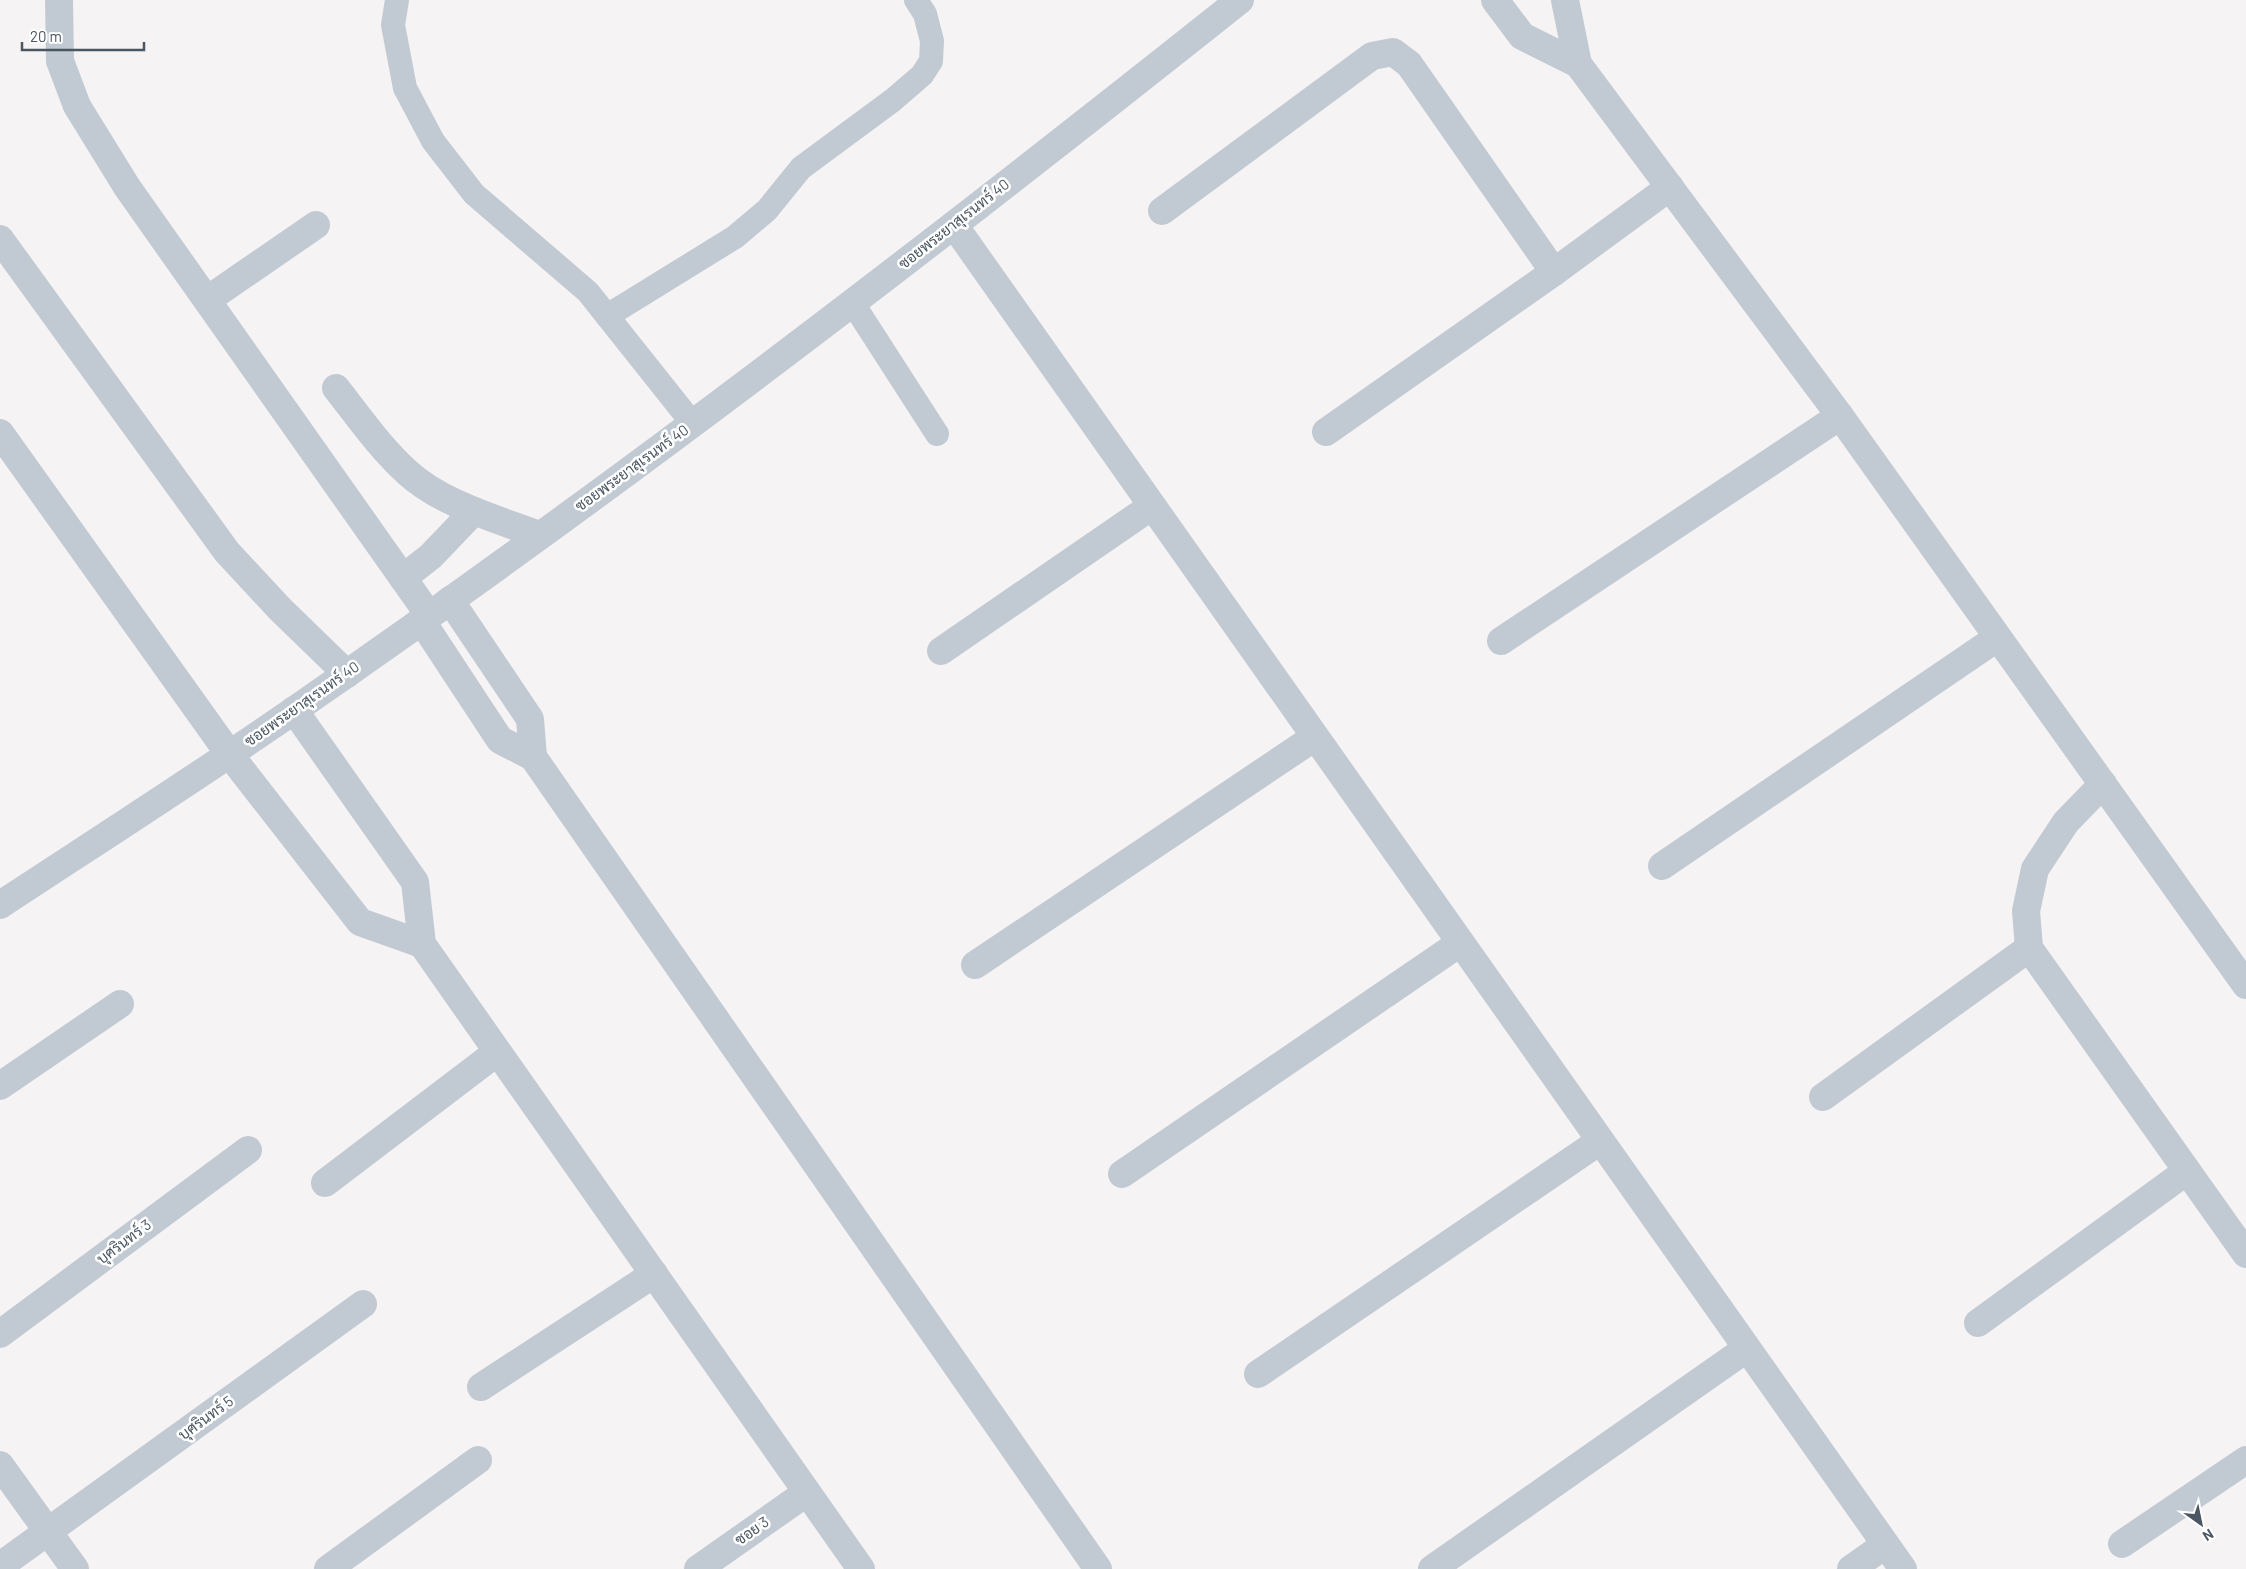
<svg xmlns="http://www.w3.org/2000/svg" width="2246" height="1569" font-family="Barlow,Sarabun,sans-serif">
	<rect width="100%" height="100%" fill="#f5f3f3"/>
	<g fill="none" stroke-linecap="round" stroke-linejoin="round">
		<g stroke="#c1cad2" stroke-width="24">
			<path d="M397,0l-4,25 12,63 28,53 41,53 114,98 105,132"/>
			<path d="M852,302l85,132"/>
			<path d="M607,316l128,-79 32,-27 34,-42 92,-68 29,-25 9,-14 1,-20 -7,-27 -9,-14"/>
		</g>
		<g stroke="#c1cad2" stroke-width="28">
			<path d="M59,0l1,61 17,45 50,81 302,428"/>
			<path d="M1495,0l27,36 56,28"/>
			<path d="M1565,0l13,64 262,352 406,569"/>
			<path d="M1162,211l210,-155 21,-4 16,12 145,208"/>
			<path d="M954,225l949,1344"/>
			<path d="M0,239l227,313 53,57 67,65"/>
			<path d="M207,300l109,-75"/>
			<path d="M336,388c23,29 44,60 72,85 34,31 89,46 131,62"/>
			<path d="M1326,432l228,-160 116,-85"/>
			<path d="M0,433l230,322 130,167 62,22"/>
			<path d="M403,578l28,-22 43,-45"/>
			<path d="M450,600l80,119 3,38"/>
			<path d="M421,620l79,120 33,17 565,812"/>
			<path d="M1501,641l339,-225"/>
			<path d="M941,651l211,-145"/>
			<path d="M294,710l121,172 7,62 439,625"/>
			<path d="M2103,784l-37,38 -31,47 -9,42 3,37 217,306"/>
			<path d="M1662,866l335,-228"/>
			<path d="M0,905c99,-65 199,-129 296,-196 324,-224 636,-464 944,-709"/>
			<path d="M975,965l340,-228"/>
			<path d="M0,1086l120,-82"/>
			<path d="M1823,1097l206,-149"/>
			<path d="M1122,1174l338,-231"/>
			<path d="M325,1183l171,-130"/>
			<path d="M1978,1323l209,-152"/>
			<path d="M0,1334l248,-184"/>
			<path d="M1258,1374l342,-233"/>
			<path d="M481,1387l173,-113"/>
			<path d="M0,1465l75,104"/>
			<path d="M2122,1544l124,-84"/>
			<path d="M0,1566l363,-262"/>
			<path d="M328,1569l150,-109"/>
			<path d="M698,1569l108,-76"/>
			<path d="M1432,1569l314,-220"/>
			<path d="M1851,1569l34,-24"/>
		</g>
	</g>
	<g text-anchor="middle" stroke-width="5" stroke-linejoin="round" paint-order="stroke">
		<g font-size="15" fill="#4a5661" stroke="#fff">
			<text transform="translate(954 224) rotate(-38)" y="5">ซอยพระยาสุเรนทร์ 40</text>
			<text transform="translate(632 468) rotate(-36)" y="5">ซอยพระยาสุเรนทร์ 40</text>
			<text transform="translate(302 704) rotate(-35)" y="5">ซอยพระยาสุเรนทร์ 40</text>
			<text transform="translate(124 1242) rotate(-37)" y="5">บุศรินทร์ 3</text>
			<text transform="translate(206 1418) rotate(-36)" y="5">บุศรินทร์ 5</text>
			<text transform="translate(752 1531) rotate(-35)" y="5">ซอย 3</text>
		</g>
	</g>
	<g transform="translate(2201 1524) rotate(147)" stroke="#ffffff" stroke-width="4" paint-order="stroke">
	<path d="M0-4L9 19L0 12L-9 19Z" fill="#4a5661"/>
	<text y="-8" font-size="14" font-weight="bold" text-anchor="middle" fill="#4a5661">N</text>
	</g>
	<path d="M22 42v8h122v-8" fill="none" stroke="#4a5661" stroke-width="2.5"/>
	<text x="30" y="42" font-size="15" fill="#4a5661" stroke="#ffffff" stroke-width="4" paint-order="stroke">20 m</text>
</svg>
